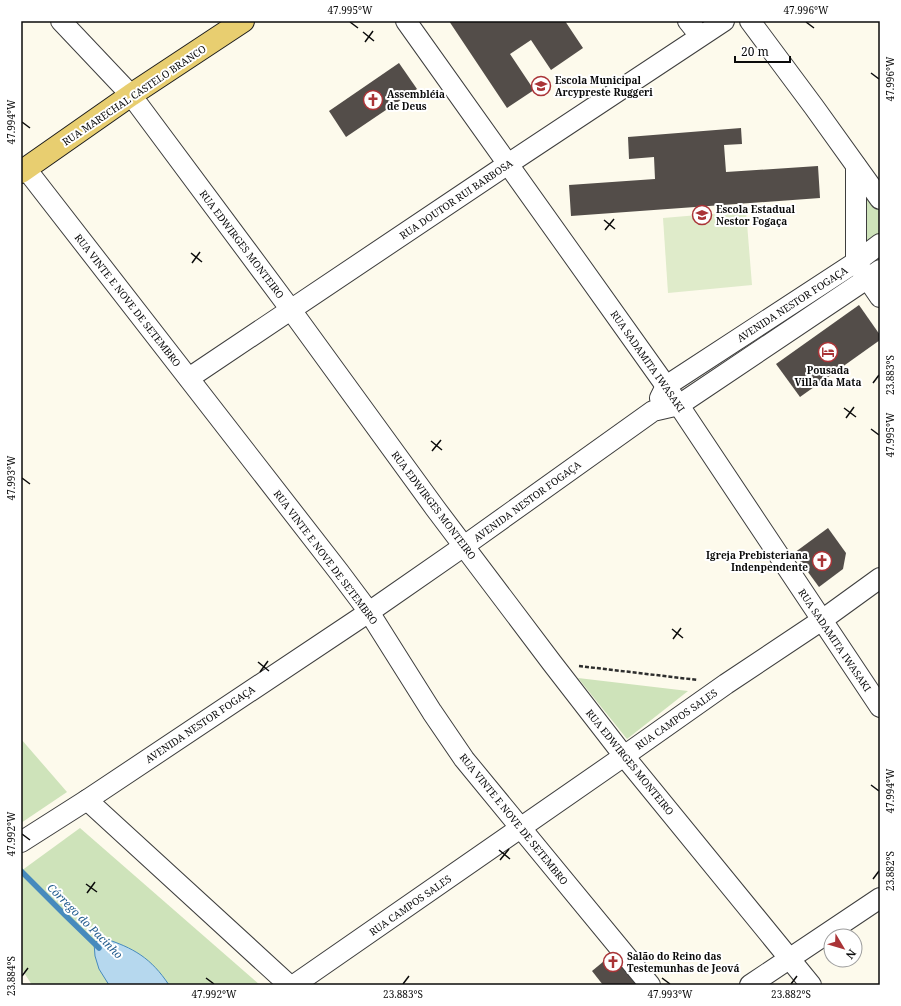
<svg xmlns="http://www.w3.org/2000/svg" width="901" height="1006" font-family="'Noto Serif',serif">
	<rect width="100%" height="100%" fill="#fdfaec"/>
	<g fill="#cee3ba">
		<path d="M865,189l15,19v26l-16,12z"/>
		<path d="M578,678l110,13 -61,48z"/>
		<path d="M21,739l46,53 -46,31z"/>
		<path d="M80,828l180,157h-228l-11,-17v-97z"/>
	</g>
	<path fill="#dfebca" d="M746,211l6,74 -84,8 -5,-75z"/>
	<path fill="#b6d8ee" stroke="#468abd" d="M103,938c31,10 48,20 66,47h-60l-10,-16 -4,-13 -1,-13z"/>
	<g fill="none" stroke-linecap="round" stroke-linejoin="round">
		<path stroke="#468abd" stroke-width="5.5" d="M21,871l44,44 34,33"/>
	</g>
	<g fill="#534d49">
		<path d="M449,21h116l18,27 -32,22 -20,-30 -21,14 24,36 -27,18z"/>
		<path d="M399,63l18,26 -71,48 -17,-26z"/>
		<path d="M741,128l1,16 -18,1 2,27 92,-6 2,32 -249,18 -2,-31 86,-6 -1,-22 -25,2 -1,-22z"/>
		<path d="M859,305l21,30v5l-80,57 -24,-33z"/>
		<path d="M828,528l18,25 -3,16 -24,18 -25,-34z"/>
		<path d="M615,952l26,33h-38l-11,-14z"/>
	</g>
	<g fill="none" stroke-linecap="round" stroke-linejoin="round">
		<g stroke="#3e3e3e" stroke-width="22">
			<g id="minor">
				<path d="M61,21l70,74 160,215 144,198 117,155 72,93 187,229"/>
				<path d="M406,21l260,365 214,321"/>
				<path d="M688,21l12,15"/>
				<path d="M750,21l64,86 66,92"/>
				<path d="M856,166v96l24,35"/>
				<path d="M26,169l313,403 30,40 63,100 32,47 186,226"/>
				<path d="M189,378l319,-214 216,-143"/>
				<path d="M660,398l6,-12 190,-124 24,-18"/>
				<path d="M87,800l202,185"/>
				<path d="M21,842l66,-42 282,-188 95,-66 189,-135 26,-6 201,-135"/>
				<path d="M294,985l330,-229 102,-72 96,-64 58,-42"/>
				<path d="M750,985l130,-87"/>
			</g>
		</g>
		<g stroke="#1c1c1c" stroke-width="24">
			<path id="major" d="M21,172l110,-77 112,-74"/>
		</g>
		<path stroke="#2d2d2d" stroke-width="2.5" stroke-dasharray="4 2" stroke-linecap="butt" d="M579,666l119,14"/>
		<use href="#minor" stroke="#fff" stroke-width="20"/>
		<use href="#major" stroke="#e8ce70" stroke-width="22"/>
	</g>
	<path fill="none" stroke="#0b0b0b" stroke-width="1.5" d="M350,22l8,6M806,22l8,6M363,32l11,9M365,42l8,-11M871,73l8,6M22,122l8,6M604,220l11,9M605,230l9,-11M191,253l11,9M192,263l8,-11M873,383l6,-8M844,408l12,9M846,418l8,-11M871,429l8,6M431,441l11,9M432,451l9,-11M22,478l8,6M672,629l11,9M673,639l8,-11M258,662l11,9M260,672l8,-11M871,785l8,6M22,834l8,6M499,850l11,9M500,860l9,-11M873,879l6,-8M86,884l11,8M87,893l8,-11M22,976l6,-8M206,978l8,6M662,978l8,6M403,984l6,-8M791,984l6,-8"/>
	<defs>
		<g id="school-ring" transform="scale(1)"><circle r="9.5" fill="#fff" stroke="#aa3437" stroke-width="1.5"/><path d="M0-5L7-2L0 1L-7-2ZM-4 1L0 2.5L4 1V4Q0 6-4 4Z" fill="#aa3437"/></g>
		<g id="church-ring" transform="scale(1)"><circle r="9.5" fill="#fff" stroke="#aa3437" stroke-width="1.5"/><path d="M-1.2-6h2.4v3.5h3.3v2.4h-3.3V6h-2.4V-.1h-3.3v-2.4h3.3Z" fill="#aa3437"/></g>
		<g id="hotel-ring" transform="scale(1)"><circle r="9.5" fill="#fff" stroke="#aa3437" stroke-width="1.5"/><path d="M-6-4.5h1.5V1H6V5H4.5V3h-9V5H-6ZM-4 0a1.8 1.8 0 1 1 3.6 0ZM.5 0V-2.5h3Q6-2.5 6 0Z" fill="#aa3437"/></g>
	</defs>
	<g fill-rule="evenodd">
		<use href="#school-ring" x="541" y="86"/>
		<use href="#church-ring" x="373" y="100"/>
		<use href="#school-ring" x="702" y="215"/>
		<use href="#hotel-ring" x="828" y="352"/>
		<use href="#church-ring" x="822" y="561"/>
		<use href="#church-ring" x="613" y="962"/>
	</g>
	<g text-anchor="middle" stroke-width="4" stroke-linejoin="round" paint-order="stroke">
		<g font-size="10" font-weight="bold" fill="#0b0b0b" stroke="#fff" text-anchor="start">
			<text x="555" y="84">Escola Municipal<tspan x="555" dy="12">Arcypreste Ruggeri</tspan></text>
			<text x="387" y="98">Assembléia<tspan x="387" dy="12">de Deus</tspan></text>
			<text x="716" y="213">Escola Estadual<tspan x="716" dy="12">Nestor Fogaça</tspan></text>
			<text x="828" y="374" text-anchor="middle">Pousada<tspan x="828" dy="12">Villa da Mata</tspan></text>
			<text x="808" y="559" text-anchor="end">Igreja Prebisteriana<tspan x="808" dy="12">Indenpendente</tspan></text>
			<text x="627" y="960">Salão do Reino das<tspan x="627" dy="12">Testemunhas de Jeová</tspan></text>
		</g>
		<g font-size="10" fill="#0b0b0b" stroke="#fff">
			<text transform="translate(134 95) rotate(-34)" y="4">RUA MARECHAL CASTELO BRANCO</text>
			<text transform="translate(456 199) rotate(-34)" y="4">RUA DOUTOR RUI BARBOSA</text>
			<text transform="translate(242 244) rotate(53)" y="4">RUA EDWIRGES MONTEIRO</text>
			<text transform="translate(128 300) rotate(52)" y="4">RUA VINTE E NOVE DE SETEMBRO</text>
			<text transform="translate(792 304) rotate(-33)" y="4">AVENIDA NESTOR FOGAÇA</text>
			<text transform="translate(648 361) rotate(55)" y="4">RUA SADAMITA IWASAKI</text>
			<text transform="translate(527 501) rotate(-36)" y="4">AVENIDA NESTOR FOGAÇA</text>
			<text transform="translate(434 505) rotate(53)" y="4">RUA EDWIRGES MONTEIRO</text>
			<text transform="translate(326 557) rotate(53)" y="4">RUA VINTE E NOVE DE SETEMBRO</text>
			<text transform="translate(835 640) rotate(56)" y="4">RUA SADAMITA IWASAKI</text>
			<text transform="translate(676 719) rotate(-35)" y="4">RUA CAMPOS SALES</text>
			<text transform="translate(200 724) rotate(-34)" y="4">AVENIDA NESTOR FOGAÇA</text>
			<text transform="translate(630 762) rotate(51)" y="4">RUA EDWIRGES MONTEIRO</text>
			<text transform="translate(514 819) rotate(51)" y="4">RUA VINTE E NOVE DE SETEMBRO</text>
			<text transform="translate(410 905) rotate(-35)" y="4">RUA CAMPOS SALES</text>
		</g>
		<g font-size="11" font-style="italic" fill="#245d8e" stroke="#fff">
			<text transform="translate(85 921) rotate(45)" y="4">Córrego do Pacinho</text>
		</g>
	</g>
	<rect width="901" height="1006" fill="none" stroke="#ffffff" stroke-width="44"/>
	<g transform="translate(843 948) rotate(128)"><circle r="19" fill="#ffffff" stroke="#9d9d9d"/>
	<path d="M0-3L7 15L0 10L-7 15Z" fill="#aa3437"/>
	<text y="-6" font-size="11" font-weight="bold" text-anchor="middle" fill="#0b0b0b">N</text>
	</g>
	<path d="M735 56v6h55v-6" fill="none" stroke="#0b0b0b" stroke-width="2"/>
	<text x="741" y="56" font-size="12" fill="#0b0b0b" stroke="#ffffff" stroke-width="3" paint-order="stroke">20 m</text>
	<rect x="22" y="22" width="857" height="962" fill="none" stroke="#0b0b0b" stroke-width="1.5"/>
	<g font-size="10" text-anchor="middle" fill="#0b0b0b">
		<text x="350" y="14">47.995°W</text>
		<text x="806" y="14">47.996°W</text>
		<text transform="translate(890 79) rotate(-90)" y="4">47.996°W</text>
		<text transform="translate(11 122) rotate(-90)" y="4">47.994°W</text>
		<text transform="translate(890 375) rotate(-90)" y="4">23.883°S</text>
		<text transform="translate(890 435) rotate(-90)" y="4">47.995°W</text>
		<text transform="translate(11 478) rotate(-90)" y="4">47.993°W</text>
		<text transform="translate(890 791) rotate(-90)" y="4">47.994°W</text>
		<text transform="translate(11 834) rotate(-90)" y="4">47.992°W</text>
		<text transform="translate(890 871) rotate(-90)" y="4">23.882°S</text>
		<text transform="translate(11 976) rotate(-90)" y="4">23.884°S</text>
		<text x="214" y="998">47.992°W</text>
		<text x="403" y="998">23.883°S</text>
		<text x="670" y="998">47.993°W</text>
		<text x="791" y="998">23.882°S</text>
	</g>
</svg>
